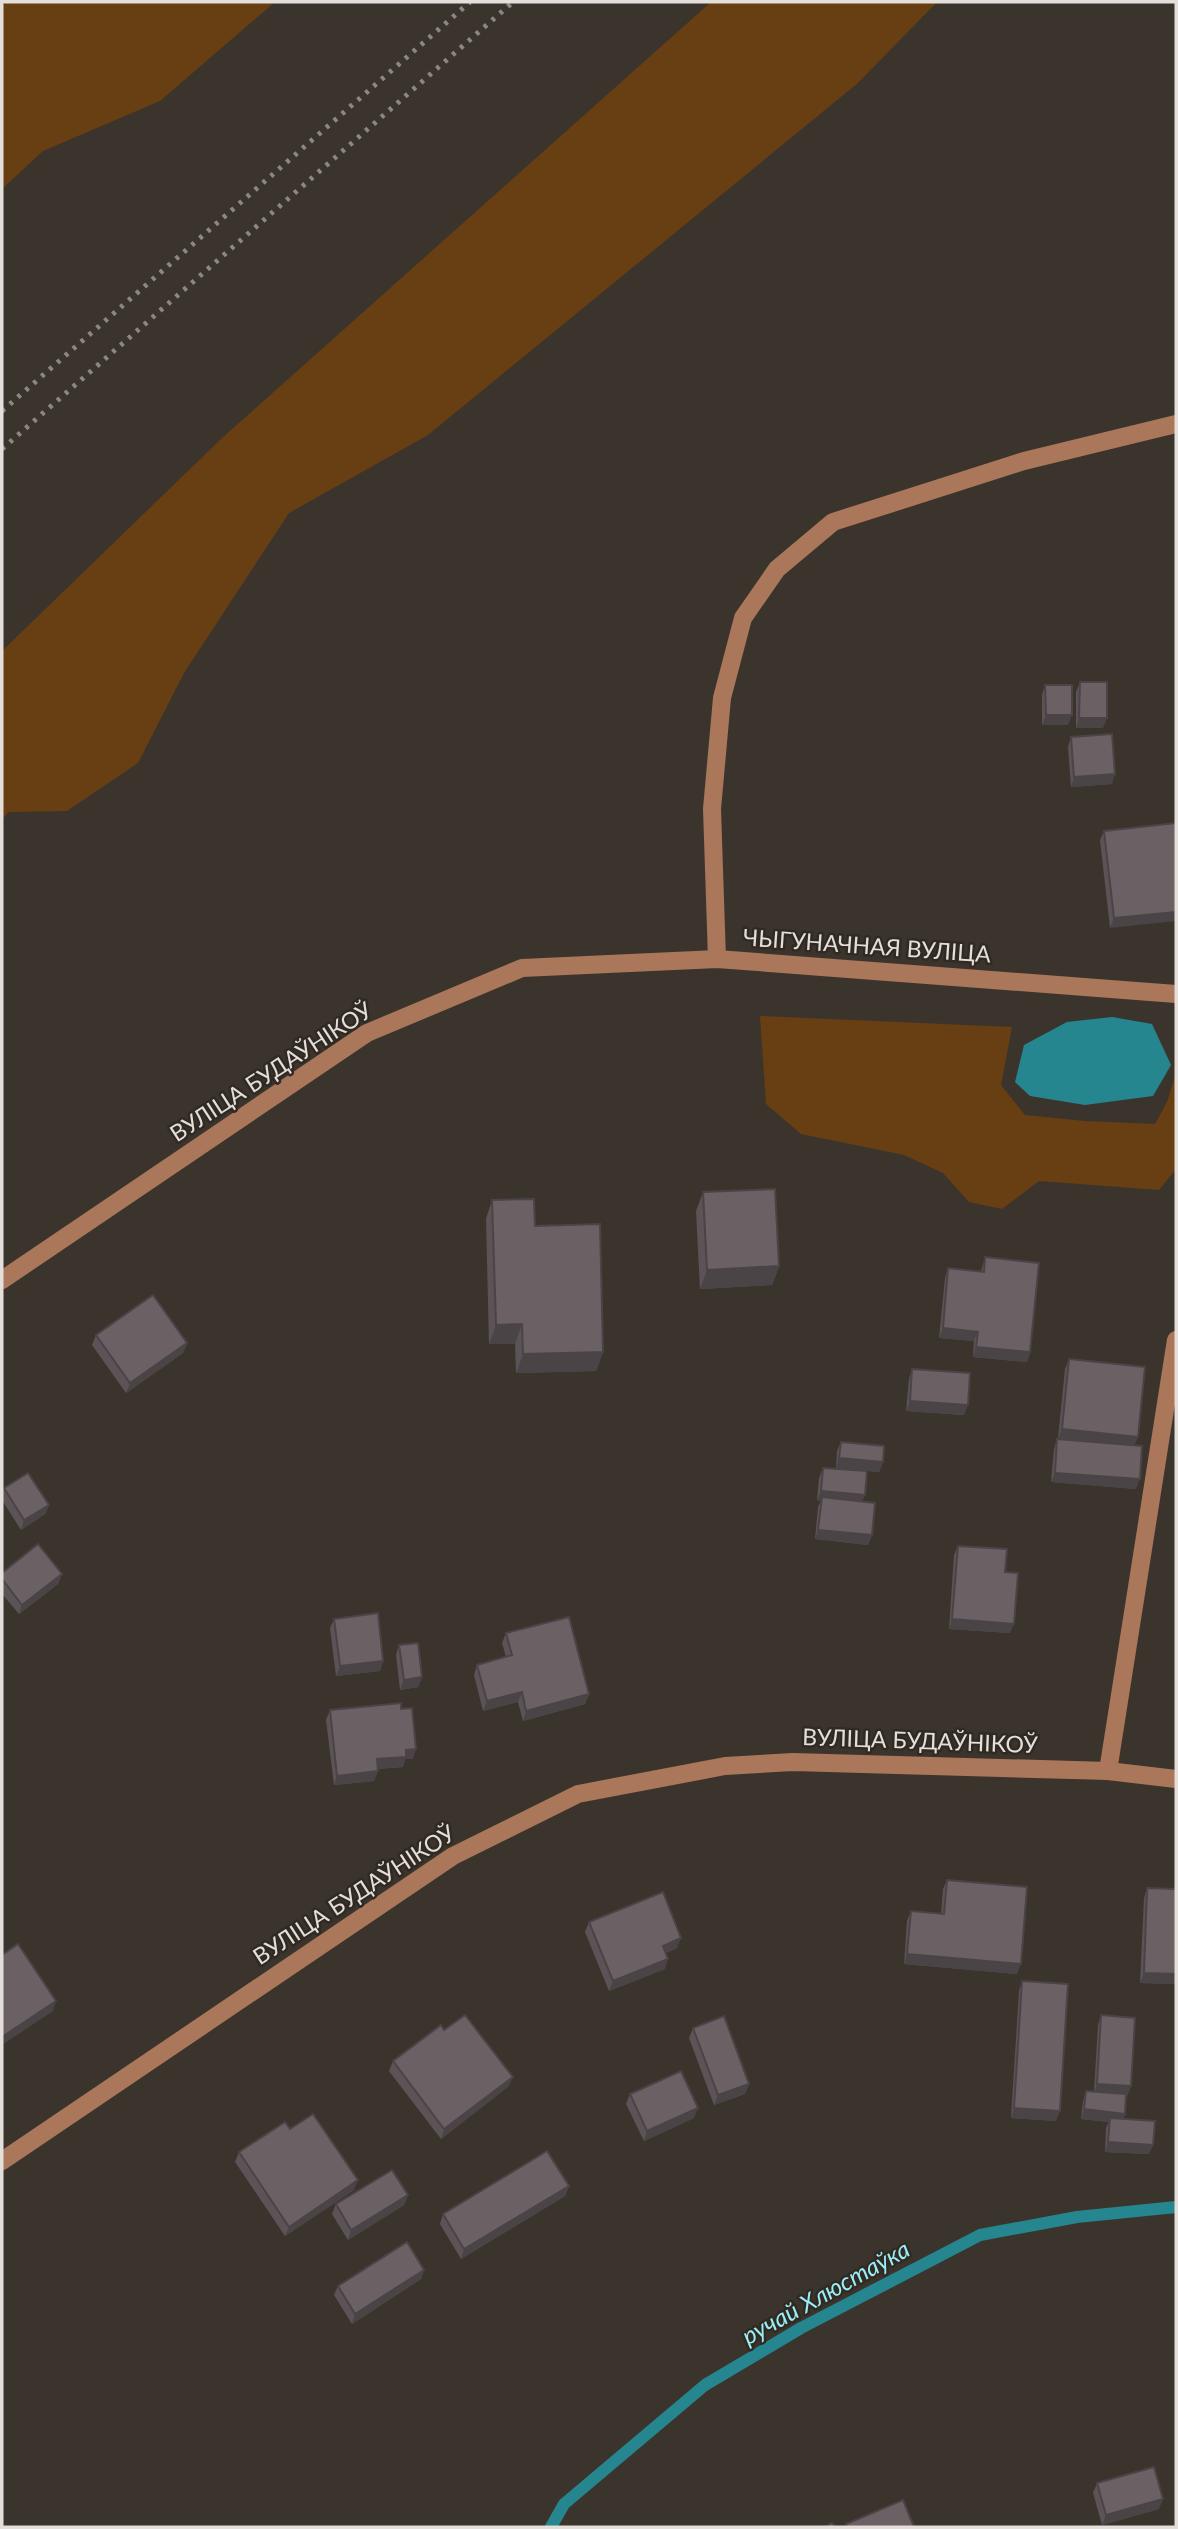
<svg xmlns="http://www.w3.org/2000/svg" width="1178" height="2529" font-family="Lato,sans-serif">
	<rect width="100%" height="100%" fill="#3b342d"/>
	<g fill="#683e13">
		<path d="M7,2h268l-115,99 -117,50 -41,38v-183z"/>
		<path d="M711,2h226l-79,81 -430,352 -139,78 -105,160 -46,90 -71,48 -58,1 -7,7v-168l220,-213z"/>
		<path d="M760,1016l252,11 -11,58 24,30 60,6 70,3 12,-22 9,-29v96l-17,21 -120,-9 -37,28 -33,-7 -26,-29 -39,-18 -103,-21 -35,-30z"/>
	</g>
	<path fill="#258690" d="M1112,1017l40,7 19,41 -18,31 -68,9 -55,-9 -15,-14 9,-37 43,-23z"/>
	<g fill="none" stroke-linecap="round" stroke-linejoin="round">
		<path stroke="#258690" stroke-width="12" d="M551,2527l13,-23 141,-119 96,-57 179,-93 97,-18 99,-10"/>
		<g stroke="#aa775a" stroke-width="18">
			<path d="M717,959l-5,-150 10,-111 21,-80 34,-49 56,-47 191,-61 152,-37"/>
			<path d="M2,1280l365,-247 155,-65 195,-9 459,35"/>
			<path d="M1108,1771l68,-431"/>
			<path d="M2,2161l451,-305 125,-62 147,-28 68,-4 315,9 68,8"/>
		</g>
		<g stroke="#8d8782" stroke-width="5" stroke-dasharray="3.5 7" stroke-linecap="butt">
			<path d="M2,411l468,-409"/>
			<path d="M2,449l511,-447"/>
		</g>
	</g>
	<g fill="#5c5357">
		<path d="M1080,682l23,46h-27v-36z"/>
		<path d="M1045,685l23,40h-26v-30z"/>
		<path d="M1071,737l41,47 -41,3 -3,-40z"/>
		<path d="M1176,823l-66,105 -10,-88 4,-9z"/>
		<path d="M703,1192l76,74 -7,19 -72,4 -4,-78z"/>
		<path d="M492,1200l43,26 68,126 -7,19 -80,2 -1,-29h-26l-3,-125z"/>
		<path d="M985,1257l45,95 -3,10 -54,-5 1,-16 -35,-3 6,-60 3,-10 33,4z"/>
		<path d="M96,1335l91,8 -4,10 -57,40 -34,-48z"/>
		<path d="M1069,1359l66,87 1,43 -85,-7 3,-33 3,-10 41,4 -40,-5 7,-69z"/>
		<path d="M912,1369l52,46 -58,-4 3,-32z"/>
		<path d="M841,1442l42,20 -4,10 -43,-4 1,-17z"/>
		<path d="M823,1468l39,33 10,34 -4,10 -53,-6 3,-32 3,-6 -4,-1 2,-22z"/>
		<path d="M4,1488l45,17 -4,9 -24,16 -19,-30v-6z"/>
		<path d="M958,1546l52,87 -61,-4 5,-74z"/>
		<path d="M2,1573l60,1 -4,10 -39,30 -17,-20z"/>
		<path d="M334,1619l49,42 -3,10 -44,5 -6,-48z"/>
		<path d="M506,1633l83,61 -4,10 -62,17 -5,-19 -35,9 -9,-36 3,-10 29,-8 -4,-14z"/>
		<path d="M399,1645l23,32 -4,10 -18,3 -4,-35z"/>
		<path d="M401,1709l12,50h-8l-2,8 -25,2 -4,12 -40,4 -8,-65 4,-10z"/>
		<path d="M947,1880l70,94 -113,-10 3,-43 4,-10 30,3 2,-25z"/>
		<path d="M1147,1888l29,1v95l-36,-1 4,-85z"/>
		<path d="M589,1922l88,26 -11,5 -1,16 -56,22 -24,-59z"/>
		<path d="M1022,1981l34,140 -45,-3 8,-127z"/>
		<path d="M1101,2015l30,71 -4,10 -1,-1 -1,19 -2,5 26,35 -44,-2 1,-24 3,-6 -28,-3 2,-18 3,-10h8l4,-66z"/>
		<path d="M693,2028l56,56 -4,10 -31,11 -25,-67z"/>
		<path d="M444,2030l65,56 -68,53 -52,-68 4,-10z"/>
		<path d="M630,2094l64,24 -50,23 -18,-37z"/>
		<path d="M290,2129l64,61 -69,46 -50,-74 4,-10z"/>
		<path d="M569,2186l-4,10 -104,63 -21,-35 3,-10z"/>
		<path d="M408,2195l-4,10 -56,35 -16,-26 4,-10z"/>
		<path d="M424,2270l-3,9 -69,45 -18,-29 4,-9z"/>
		<path d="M1097,2483l62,26 -57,16 -9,-32z"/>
	</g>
	<g fill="#4b4447">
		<path d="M1046,715h26l-4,10h-26z"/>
		<path d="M1079,718h28l-4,10h-27z"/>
		<path d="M1115,774l-3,10 -41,3 3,-10z"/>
		<path d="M1176,912v9l-66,7 4,-10z"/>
		<path d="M779,1266l-7,19 -72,4 7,-19z"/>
		<path d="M522,1324l-7,20h-26l7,-19z"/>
		<path d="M943,1328l35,4 -4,9 -35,-3z"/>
		<path d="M187,1343l-4,10 -57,40 4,-10z"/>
		<path d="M976,1347l54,5 -3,10 -54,-5z"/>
		<path d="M603,1352l-7,19 -80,2 7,-19z"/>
		<path d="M910,1401l58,4 -4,10 -58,-4z"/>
		<path d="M1062,1429l76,8 -4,9 -76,-8z"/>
		<path d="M839,1458l44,4 -4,10 -43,-4z"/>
		<path d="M1055,1473l85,6 -4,10 -85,-7z"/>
		<path d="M821,1491l44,4 -4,9 -39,-7 -1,4 -4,-1z"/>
		<path d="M49,1505l-4,9 -24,16 3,-10z"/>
		<path d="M818,1530l54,5 -4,10 -53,-6z"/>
		<path d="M62,1574l-4,10 -39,30 3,-9z"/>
		<path d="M952,1619l62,5 -4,9 -61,-4z"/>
		<path d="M383,1661l-3,10 -44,5 4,-10z"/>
		<path d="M422,1677l-4,10 -18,3 4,-10z"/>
		<path d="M522,1692l-4,10 -35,9 4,-10z"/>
		<path d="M589,1694l-4,10 -62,17 3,-10z"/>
		<path d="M416,1749l-3,10h-8l-2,8 -30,2 4,-10 29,-9z"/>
		<path d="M378,1771l-4,10 -40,4 3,-9z"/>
		<path d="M681,1938l-4,10 -17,7 3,-9z"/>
		<path d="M907,1954l114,10 -4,10 -113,-10z"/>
		<path d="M668,1959l-3,10 -56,22 4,-10z"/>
		<path d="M1144,1973l32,1v10l-36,-1z"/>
		<path d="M56,2001l-3,10 -51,34v-8z"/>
		<path d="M513,2077l-4,9 -68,53 3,-10z"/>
		<path d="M749,2084l-4,10 -31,11 4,-10z"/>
		<path d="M1097,2084l34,2 -4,10 -33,-3z"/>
		<path d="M698,2108l-4,10 -50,23 3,-10z"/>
		<path d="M1014,2108l46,3 -4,10 -45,-3z"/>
		<path d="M1084,2109l41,5 -4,10 -11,-6 -1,4 -28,-3z"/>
		<path d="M1108,2142l45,3 -4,9 -44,-2z"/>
		<path d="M358,2180l-4,10 -69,46 4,-9z"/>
		<path d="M569,2186l-4,10 -104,63 3,-10z"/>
		<path d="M408,2195l-4,10 -56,35 3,-10z"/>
		<path d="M424,2270l-3,9 -69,45 3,-10z"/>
		<path d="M1163,2499l-4,10 -57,16 4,-10z"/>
	</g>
	<g fill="#6b6165" stroke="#4b4447" stroke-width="2">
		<path d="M1080,682h27v36h-28z"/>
		<path d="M1045,685h27v30h-26z"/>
		<path d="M1112,734l3,40 -41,3 -3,-40z"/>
		<path d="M1176,823v89l-62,6 -10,-87z"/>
		<path d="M775,1189l4,77 -72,4 -4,-78z"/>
		<path d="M534,1199l1,27 65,-2 3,128 -80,2 -1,-30 -26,1 -4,-125z"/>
		<path d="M985,1257l54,6 -9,89 -54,-5 2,-15 -35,-4 5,-60 36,4z"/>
		<path d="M153,1295l34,48 -57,40 -34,-48z"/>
		<path d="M1069,1359l76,8 -7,70 -76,-8z"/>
		<path d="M912,1369l58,4 -2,32 -58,-4z"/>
		<path d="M1057,1439l85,7 -2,33 -85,-6z"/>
		<path d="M841,1442l43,4 -1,16 -44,-4z"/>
		<path d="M823,1468l44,3 -2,24 -44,-4z"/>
		<path d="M28,1473l21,32 -25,15 -20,-32z"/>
		<path d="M822,1497l53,6 -3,32 -54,-5z"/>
		<path d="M38,1544l24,30 -40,31 -20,-26v-6z"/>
		<path d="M958,1546l49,3 -2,23 13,1 -4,51 -62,-5z"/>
		<path d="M378,1613l5,48 -43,5 -6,-47z"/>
		<path d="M569,1617l20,77 -63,17 -4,-19 -35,9 -10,-36 35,-10 -6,-22z"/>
		<path d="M418,1643l4,34 -18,3 -5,-35z"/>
		<path d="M401,1703v6l11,-1 4,41 -10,1v7l-29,2 1,12 -41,5 -7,-66z"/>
		<path d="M947,1880l80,7 -6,77 -114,-10 4,-43 33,3z"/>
		<path d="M1147,1888l29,1v85l-32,-1z"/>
		<path d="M663,1892l18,46 -18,8 5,13 -55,22 -24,-59z"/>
		<path d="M18,1944l38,57 -54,36v-82z"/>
		<path d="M1022,1981l46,3 -8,127 -46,-3z"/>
		<path d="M465,2015l48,62 -69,52 -51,-68 48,-36 3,5z"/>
		<path d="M1101,2015l34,3 -4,68 -34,-2z"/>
		<path d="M724,2016l25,68 -31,11 -25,-67z"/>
		<path d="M681,2071l17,37 -51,23 -17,-37z"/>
		<path d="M1086,2091l40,3 -1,20 -41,-5z"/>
		<path d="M313,2114l45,66 -69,47 -50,-75 46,-30 5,7z"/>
		<path d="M1110,2118l45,3 -2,24 -45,-3z"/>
		<path d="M547,2151l22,35 -105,63 -21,-35z"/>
		<path d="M392,2170l16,25 -57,35 -15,-26z"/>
		<path d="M407,2242l17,28 -69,44 -17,-28z"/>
		<path d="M1154,2467l9,32 -57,16 -9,-32z"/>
		<path d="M903,2500l11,27h-67l-1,-3z"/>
		<path d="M832,2523l3,4h-10z"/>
	</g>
	<g text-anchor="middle" stroke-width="5" stroke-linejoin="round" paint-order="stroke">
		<g font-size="23" fill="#e4dfdb" stroke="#312a23">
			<text transform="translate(867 946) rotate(4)" y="8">ЧЫГУНАЧНАЯ ВУЛІЦА</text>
			<text transform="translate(271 1072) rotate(-33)" y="8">ВУЛІЦА БУДАЎНІКОЎ</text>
			<text transform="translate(920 1741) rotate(2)" y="8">ВУЛІЦА БУДАЎНІКОЎ</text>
			<text transform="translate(354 1895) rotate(-33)" y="8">ВУЛІЦА БУДАЎНІКОЎ</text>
		</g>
		<g font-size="24" font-style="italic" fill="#99eef7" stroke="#312a23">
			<text transform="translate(826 2293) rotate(-29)" y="8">ручай Хлюстаўка</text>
		</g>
	</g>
	<rect width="1178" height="2529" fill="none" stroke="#e4dfdb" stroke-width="7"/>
</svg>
